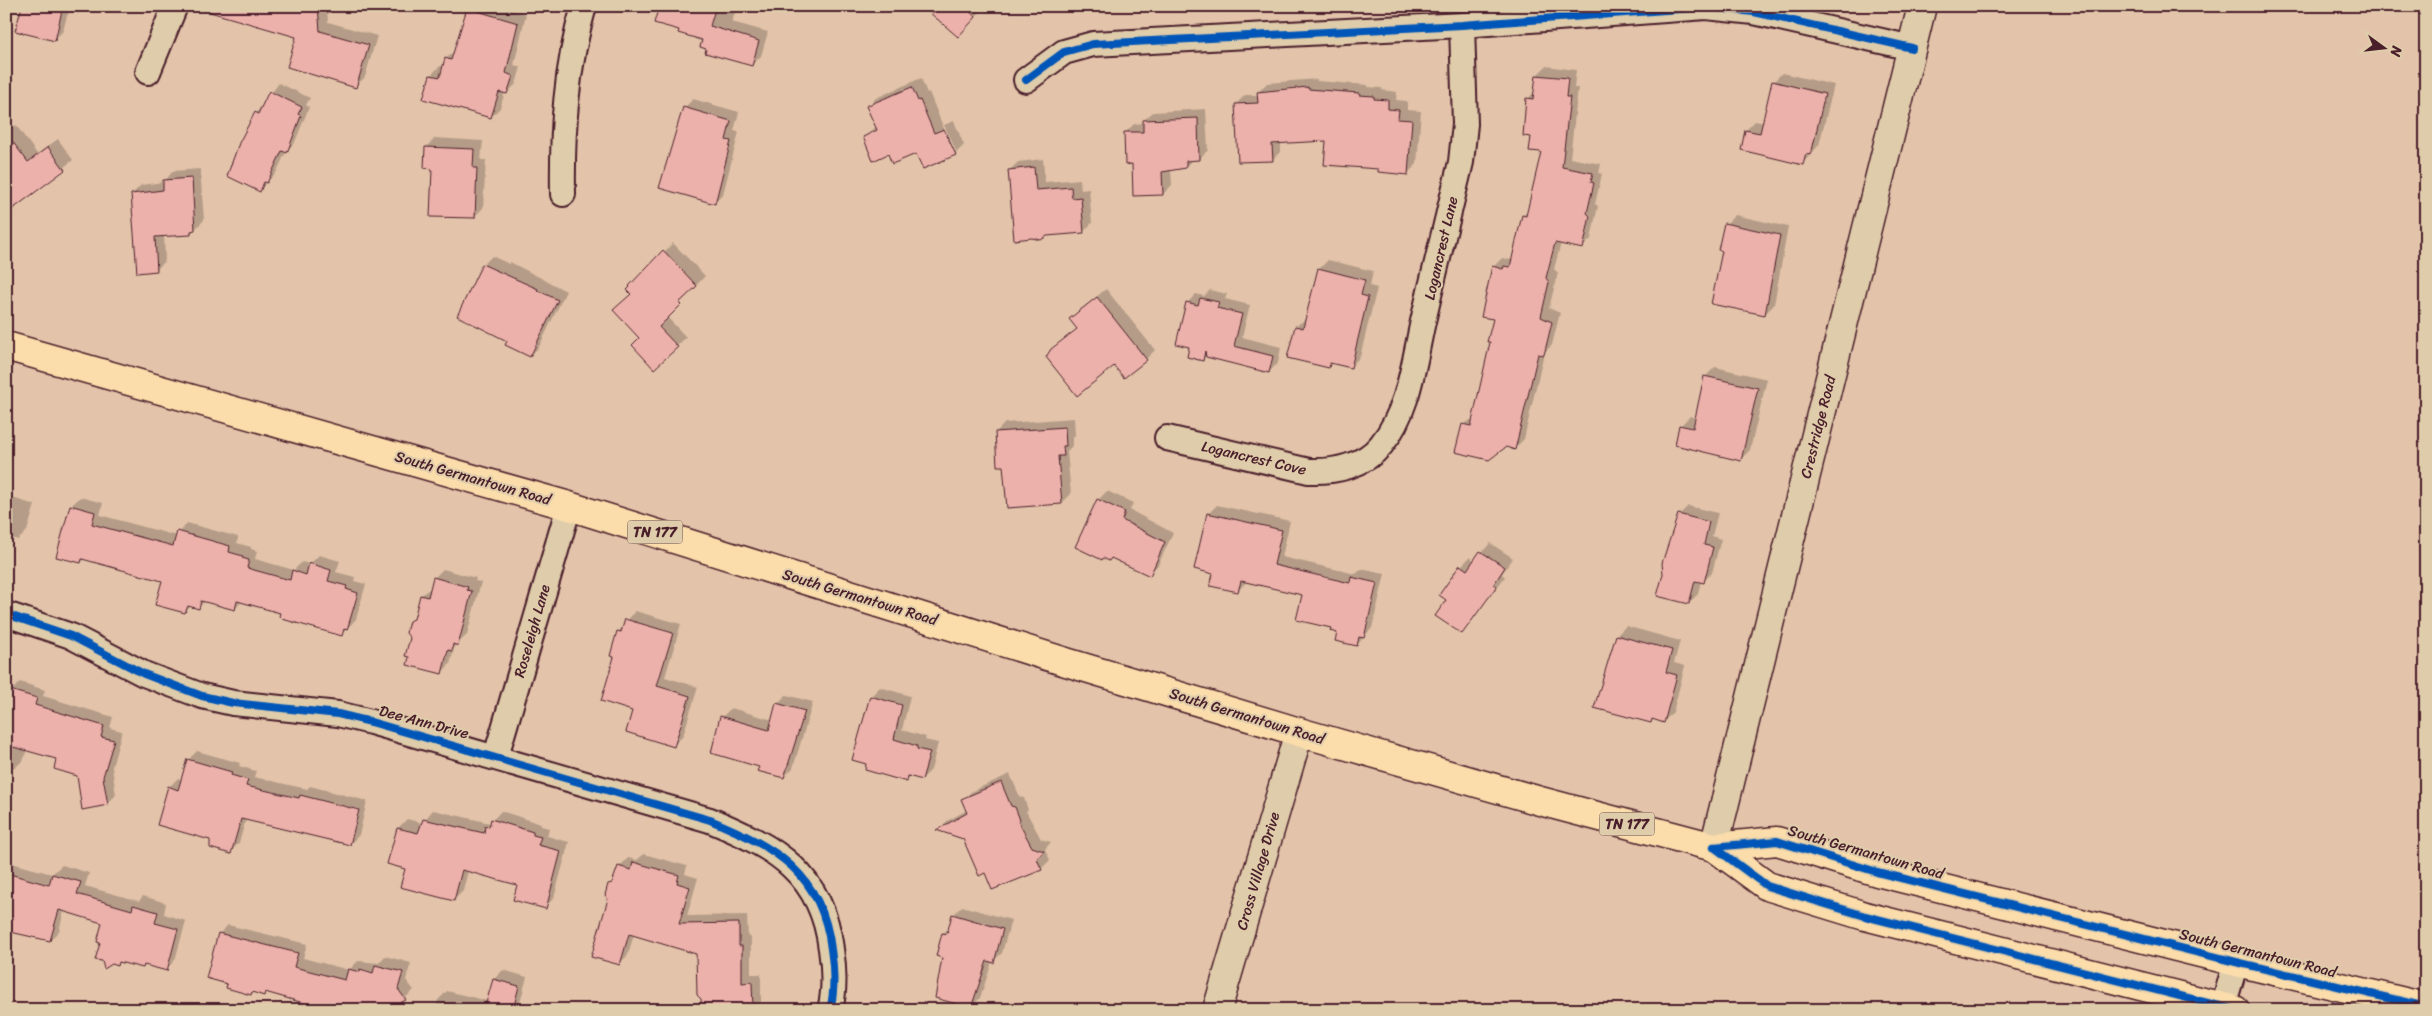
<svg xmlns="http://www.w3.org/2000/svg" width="2432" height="1016" font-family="Sriracha,sans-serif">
	<rect width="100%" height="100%" fill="#e3c4aa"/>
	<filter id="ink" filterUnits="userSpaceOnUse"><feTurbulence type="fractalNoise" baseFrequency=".02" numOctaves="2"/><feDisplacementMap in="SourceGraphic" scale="10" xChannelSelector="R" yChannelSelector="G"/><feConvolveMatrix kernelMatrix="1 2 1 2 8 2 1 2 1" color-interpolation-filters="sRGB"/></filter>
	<g filter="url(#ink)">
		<g fill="#0003">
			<path d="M23,6h49l-5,10 -4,15 -9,9z"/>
			<path d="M250,6h77l1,16 49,14 -12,41 -9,9 -59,-50z"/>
			<path d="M470,6h28l28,8 -12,51 7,2 -5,17 -9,9 -2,-1 -5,16 -9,9 -60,-42 9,-9 4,1 2,-8 9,-9 13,-41z"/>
			<path d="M661,6h76l-5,16 36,10 -7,24 -9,9 -44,-17 -5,-6 -9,-3 1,-2 -15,-8z"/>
			<path d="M924,6h58l2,2 -18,19z"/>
			<path d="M1546,66l30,4 -2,18h4l-8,70 31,6 -2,9 3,1 -7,30 3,2 -7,33 -9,9 -21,-5 -7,26 4,4 -9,35 11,5 -8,32 -8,8 -20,86 -9,9 -52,-23 12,-8 17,-76 2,-23 -1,-51 9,-9 9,2 3,-3 9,-41 6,-6 14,-59 -11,-15 -5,-37 9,-8 1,-16z"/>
			<path d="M1782,73l52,12 -15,60 -16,18 -57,-33 9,-9 9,2 9,-41z"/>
			<path d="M921,78l6,15 2,-1 24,59h3l-12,-26 10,-4 10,24 -9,9 -67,-2 -24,-15 12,-10 -8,-20 8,-9z"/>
			<path d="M1317,79v2l51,4v2l14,1v2l15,2 -1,8 11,1v9l14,1 -4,53 -9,9 -28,-6 -52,-27 -47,2v9l-9,9 -36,-56 9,-9h13v-3l9,-9z"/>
			<path d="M279,83l31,15 -4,7 3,2 -14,35 -9,10 -10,21 -17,17 -3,-77z"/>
			<path d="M693,99l46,13 -5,19 5,1 -16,62 -9,9 -30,-95z"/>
			<path d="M1206,109l2,41 -9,9 -6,1 -7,6 -15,3 1,16 -9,9 -30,-31 -8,-30 9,-9 10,-1v-3l9,-8z"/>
			<path d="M6,117l7,10 3,-2 21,29 21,-15 15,21 -63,50 -4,-5z"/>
			<path d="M435,138l48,3 -2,19h5l-3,48 -9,9 -41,-50 -7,-20z"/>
			<path d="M1043,159l2,23 35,-3 1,11 8,-1 3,34 -9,9 -74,-61 9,-9z"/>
			<path d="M200,169l4,51 -14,14 -26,1 1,26 -9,9 -24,-76 9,-9 23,-3 9,-11z"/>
			<path d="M1735,215l53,12 -14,78 -9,9 -41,-64 2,-26z"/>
			<path d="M673,243l32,33 -38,41 19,20 -9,9 -37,-8 -9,-52z"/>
			<path d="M492,256l17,8 1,-2 56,29 -27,56 -9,9 -21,-16 -26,-75z"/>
			<path d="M1328,260l45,11 -3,15 7,2 -17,69 -9,9 -18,-4 -4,5 -40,-10 7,-31 11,-8 12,-49z"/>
			<path d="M1106,289l49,61 -9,9 -32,5 -62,-14 26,-22 2,-18z"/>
			<path d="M1210,290l17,4 -2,5 25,6 -8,32 39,10 -3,16 -9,9 -63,-16 -4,4 -11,-14 -4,-43 9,-9 8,2z"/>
			<path d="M1715,367l52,12 -17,71 -9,9 -60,-34 9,-9 6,2 10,-42z"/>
			<path d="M1074,418l1,17 -3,4v7l-5,5 4,43 -9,9 -57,-39 -9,-32 9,-9z"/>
			<path d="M6,457l6,1 -6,22z"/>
			<path d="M1107,491l26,12 -3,7 43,23 -15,32 -9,9 -37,-17 -14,-57z"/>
			<path d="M6,496l29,9 -8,26 -9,9 -7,-2 -5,4z"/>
			<path d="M80,497l23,6 -3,12 77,21 10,-13 51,14 -1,6 14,4v2l6,2 -2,8 39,11 8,-8 8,2 9,-9 21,6 -4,11 19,5 -1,4 12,3 -10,35 -14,15 -61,-22 -39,-11 -7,8 -30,-8 -7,7 -7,-2 -6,6 -21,-32 -80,-22 -3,4 -10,-56z"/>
			<path d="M1217,505l73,16 -8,36 74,17 5,-5 24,5 -13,54 -15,17 -24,-18 -30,-33 -56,-13 -9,10 -23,-18 -7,-59z"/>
			<path d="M1688,506l30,7 -6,23 9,3 -9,34 -9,9 -2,-1 -3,13 -9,9 -10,-88z"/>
			<path d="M1490,543l23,15 -11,16 3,3 -43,55 -1,-66 9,-9 5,4z"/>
			<path d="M443,569l33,9 -1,3 6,1 -14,53 -12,11 -5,18 -9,9 -31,-17v-34l6,-5 5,-22 11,-8 2,-9z"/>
			<path d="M635,611l46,13 -16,53 33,10 -15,49 -9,9 -40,-35 -18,-54 3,-25z"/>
			<path d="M1626,626l54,15 -6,22 11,3 -12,46 -9,9 -10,-3 -3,4 -55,-15 21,-72z"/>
			<path d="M20,682l25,8 -2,6 70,21 -3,11 12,3 -10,36 4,28 -9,9 -49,-46 -31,-9 -3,10 -9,9 -9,-3v-59l5,-15z"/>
			<path d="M880,687l30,9 -8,34 24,7 -1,3 13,3 -7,27 -9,9 -11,-3 -5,4 -35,-84z"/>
			<path d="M786,695l27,7 -20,66 -9,9 -24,-11 -38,-49 9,-9 42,12 4,-16z"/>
			<path d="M197,751l43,12 -1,3 17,5 -2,6 53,12 3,-3 57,15 -8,34 -9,9 -104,-25 -7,24 -9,9 -19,-13 -42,-52 9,-9 4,2 6,-20z"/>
			<path d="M1010,774l10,23 4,1 4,12 -2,1 15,28 10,3 -6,7 5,11 -9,9 -55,2 -23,-33 -24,-8 8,-9 20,-11 -4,-10 9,-9z"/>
			<path d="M433,810l57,13 11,-12 40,13v2l8,2 -2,8 22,6 -15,56 -9,9 -26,-23 -51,-13 -5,20 -9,9 -47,-32 -9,-40 9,-9 15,4z"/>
			<path d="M644,854l43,12 -2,8 13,4 -11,38 60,-1 1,22h3v37h10v28l-7,8h-51l-6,-57 -63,-19 -6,21 -9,9 -10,-79 6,-6 4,-12 9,-9 9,2z"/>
			<path d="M8,862l44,12 10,-9 27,8 -4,13 54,15 4,-5 23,7 -2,11 22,7 -11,39 -9,9 -21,-5 -3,3 -21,-6 -3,3 -17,-22 3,-20 -40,-11 -5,20 -9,9 -44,-10v-66z"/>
			<path d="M962,906l49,14 -9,33 -10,9 -12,36 -9,9 -27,-50 -7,-2 6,-22 8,-7 2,-11z"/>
			<path d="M228,925l79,19 -4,14 46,12 9,-9 21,2 6,-7 26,7 -5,17 8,10 -12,11 -3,9h-79l1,-4 -54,-15 -3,3 -11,-3 -2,3 -23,-11 -9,-49z"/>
			<path d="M503,970l24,7 -9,33h-83l3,-10 9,-9 41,10 6,-22z"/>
		</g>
		<g fill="#ecb1aa" stroke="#4a1f2b">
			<path d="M22,6h41l-8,35 -40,-10z"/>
			<path d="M210,6h108l2,25 49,14 -13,43 -69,-21 9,-30 -86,-25z"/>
			<path d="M659,6h57l-6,20 49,15 -7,25 -47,-13 1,-4 -6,-2 2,-7 -24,-7 1,-3 -25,-7z"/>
			<path d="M922,6h41l13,11 -18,20z"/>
			<path d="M467,8l51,15 -12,50 7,3 -6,18 -8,-2 -8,26 -68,-19 7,-24 10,2 5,-19 6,2z"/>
			<path d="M1536,75l32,3 -2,19h4l-8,70 31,6 -2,9 3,1 -7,30 3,3 -7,33 -28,-6 -9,35 3,4 -8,35 11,5 -8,33 -6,-1 -23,96 -9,-3 -17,13 -34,-8 7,-28 9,2 19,-84h-3l6,-23 -12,-2 11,-51 11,3 1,-3 6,1 12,-52 4,1 15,-64 -12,-1 2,-14 -8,-1 3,-38 7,1z"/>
			<path d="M1772,81l53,13 -14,61 -5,-1 -3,11 -62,-15 4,-20 15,3z"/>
			<path d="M912,87l6,14 2,-1 14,33 10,-4 12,26 -33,14 -7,-15 -24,10 -4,-10 -15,7 -10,-24 14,-7 -11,-24z"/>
			<path d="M1308,87v2l51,4v2l15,1v3l14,1v9l11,1 -1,9 14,1 -4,55 -30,-3v-3l-54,-4 2,-24 -54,3 1,17 -35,1 -3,-58 23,-1 -1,-11z"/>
			<path d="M269,91l33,16 -4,7 3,2 -14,37 -5,-2 -15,32 -3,-1 -4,10 -33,-16 12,-33 16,-31 3,2z"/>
			<path d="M683,107l48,14 -5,19 5,1 -16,63 -56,-16z"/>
			<path d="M1198,118l1,42 -13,1v7l-24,4 1,23 -30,1 -1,-32 -7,1 -1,-33h19v-12z"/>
			<path d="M6,133l22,29 20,-15 17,23 -59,44z"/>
			<path d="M425,147l49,2 -1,19h4l-2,50 -45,-1 2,-48 -8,-1z"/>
			<path d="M1034,167l2,23 35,-3 1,11 9,-1 3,36 -37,3 -6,4 -9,-2 -18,2 -6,-70z"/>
			<path d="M192,178l3,52 -4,1v4l-36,2 2,34 -20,2 -6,-79 32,-4v-10z"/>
			<path d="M1724,223l56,12 -15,80 -54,-11 11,-53 -4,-1z"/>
			<path d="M663,250l34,36 -18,17 2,2 -22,22 19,20 -24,22 -22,-24 7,-7 -26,-28 18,-16 -4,-4 3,-3 -1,-1z"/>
			<path d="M482,264l56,25 -1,1 21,10 -28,57 -25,-12 2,-4 -50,-25z"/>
			<path d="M1318,268l47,12 -4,15 7,2 -17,71 -21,-5 -1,5 -42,-10 8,-32 8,2z"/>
			<path d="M1097,297l50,63 -23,18 -10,-12 -37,30 -31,-39 5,-8 26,-20 -8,-10z"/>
			<path d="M1200,298l19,4 -2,6 25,6 -8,32 39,10 -4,17 -63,-16 -1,-6 -2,10 -16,-4 2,-10 -13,-3 10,-42 12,3z"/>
			<path d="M1704,376l54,12 -17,73 -66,-16 4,-20 14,3z"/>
			<path d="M1065,427l1,19h-3l1,10h-6l4,48 -55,4 -4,-42h-6l-2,-34z"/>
			<path d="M1097,499l28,13 -3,8 43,22 -15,34 -39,-18 -2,3 -6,-3 -1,2 -27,-13z"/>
			<path d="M70,505l25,7 -3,12 81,22 4,-15 53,15 -1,6 14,4 -1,2 7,2 -2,8 43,12 2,-10 14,5 3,-12 22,7 -3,11 19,5 -1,3 12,4 -11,37 -3,-1 -2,7 -60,-17 -3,-3 1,-3 -43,-12 -2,9 -34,-9 -2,8 -11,-3 -3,7 -30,-8 7,-24 -80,-22 -1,4 -25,-6z"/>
			<path d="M1207,513l75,17 -8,35 76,18 1,-6 26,6 -13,55 -5,-1 -2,9 -22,-5 2,-8 -7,-2 1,-3 -35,-8 6,-25 -61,-14 -3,11 -28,-6 3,-12 -19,-5z"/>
			<path d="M1678,514l31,8 -5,23 9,2 -9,36 -9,-2 -6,23 -32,-8 6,-22 -1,-11z"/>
			<path d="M1480,551l25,16 -11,17 3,2 -35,48 -27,-18 11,-16 -7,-5 21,-30 7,5z"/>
			<path d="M433,577l35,10 -1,3 5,1 -14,55 -5,-2 -1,7 -4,-1 -6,24 -35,-9 2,-8 -4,-1 5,-18 -4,-5 3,-12 5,-2 6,-24 8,2z"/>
			<path d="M625,619l48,14 -16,53 33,10 -16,51 -48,-15 6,-21 -31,-10 13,-44 -4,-1 7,-25 4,1z"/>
			<path d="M1616,635l56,15 -6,22 11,3 -13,48 -12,-4 -1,4 -57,-15z"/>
			<path d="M10,690l27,8 -2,7 69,21 -3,11 13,3 -11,37 5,28 -26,5 -5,-34 -23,-7 2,-10 -50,-14v-43z"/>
			<path d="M870,696l32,9 -8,34 23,7v3l13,3 -8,28 -14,-4 -1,6 -42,-12 1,-6 -14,-4z"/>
			<path d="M776,703l29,8 -21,67 -27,-7 2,-4 -48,-14 9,-37 49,14z"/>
			<path d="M187,759l45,13 -1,3 17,5 -2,6 53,12 1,-3 59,15 -9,35 -109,-26 -10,35 -21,-6v-8l-53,-15 11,-39 10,4z"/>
			<path d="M1001,782l10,24 4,1 5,13 -2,1 14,26 12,4 -7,8 5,11 -50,20 -7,-17 -6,3 -16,-37 -27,-9 31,-17 -6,-14z"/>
			<path d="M423,819l61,14 1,-7 4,1 2,-8 42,13v3l8,2 -3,8 23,6 -15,58 -33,-9 4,-15 -55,-15 -8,31 -54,-14 5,-18 -18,-5 10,-36 21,5z"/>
			<path d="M633,862l46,13 -2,8 13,4 -11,37 60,-1v23h3v37l10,-1 1,28h-51l-1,-11 -4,-4 -1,-41 -67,-20 -9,31 -29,-8 17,-58 -3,-4 3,-11 4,-1 6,-17 13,4z"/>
			<path d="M6,873l43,12 3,-11 29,8 -4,12 55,16 1,-5 25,7 -3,11 23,6 -11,42 -23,-6 -1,3 -24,-6 -1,4 -6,-2 -8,5 -2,-8 -7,-1 5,-17 -3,-1 5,-19 -43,-13 -9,31 -44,-10z"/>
			<path d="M952,914l51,15 -9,34 -7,-2 -16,47 -36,-10 7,-40 -6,-2 6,-23 5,1z"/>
			<path d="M218,933l80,20 -4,14 51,13 3,-11 12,3v-3l13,4 2,-8 28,7 -5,17 8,11 -12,6 -1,4h-65l-63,-18 -1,4 -12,-4 -1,3 -25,-7 1,-4 -21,-6z"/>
			<path d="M493,979l26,7 -6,24h-29z"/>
		</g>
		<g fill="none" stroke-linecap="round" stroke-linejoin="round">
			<g stroke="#4a1f2b" stroke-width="28">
				<g id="minor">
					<path d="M148,72l27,-66"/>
					<path d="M1026,80l38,-28 29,-8 369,-19 244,-18 48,5 158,36"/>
					<path d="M563,194c-1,-64 3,-126 21,-188"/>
					<path d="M1167,438l142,33c26,1 55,-5 72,-26 29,-35 33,-86 43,-128 12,-52 25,-104 37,-155l4,-38 -3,-99"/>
					<path d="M6,614l65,22 73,38 58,22 31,7 105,11 33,8 339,98c65,27 112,53 121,129 3,19 4,41 -1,61"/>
					<path d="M496,756l73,-250"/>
					<path d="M2222,1010l14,-48"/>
				</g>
			</g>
			<g stroke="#4a1f2b" stroke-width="31">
				<g id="tertiary">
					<path d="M1714,847l208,-841"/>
					<path d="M1217,1010l82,-278"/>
				</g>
			</g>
			<g stroke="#4a1f2b" stroke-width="31">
				<g id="primary">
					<path d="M6,346l563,160 497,156 233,70 241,69 174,46 63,-6 100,31 359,90 190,45"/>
					<path d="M1714,847l53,39 98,30 370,94"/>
				</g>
			</g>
			<use href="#minor" stroke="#dfccaa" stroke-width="24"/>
			<use href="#tertiary" stroke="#dfccaa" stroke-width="28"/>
			<use href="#primary" stroke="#fbddab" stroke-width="28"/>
			<g stroke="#dfccaa" stroke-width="11">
				<g id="cycleway">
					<path d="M1026,80l38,-28 29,-8 369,-19 244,-18 48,5 158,36"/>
					<path d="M6,614l65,22 73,38 58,22 31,7 105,11 33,8 339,98c65,27 112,53 121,129 3,19 4,41 -1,61"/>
					<path d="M1714,847l63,-6 100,31 359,90 190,45"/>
					<path d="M1714,847l53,39 98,30 370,94"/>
				</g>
			</g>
			<use href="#cycleway" stroke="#0057b8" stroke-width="8"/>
		</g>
	</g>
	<g text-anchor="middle" stroke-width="4" stroke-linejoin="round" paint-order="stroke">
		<g fill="#dfccaa" stroke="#775351" stroke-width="1">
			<rect x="627.5" y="520.5" width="55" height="23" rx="4"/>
			<rect x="1599.5" y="812.5" width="55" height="23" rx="4"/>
		</g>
		<g font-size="14" font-weight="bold" fill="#4a1f2b">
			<text x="655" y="537">TN 177</text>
			<text x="1627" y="829">TN 177</text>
		</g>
		<g font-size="15" fill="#4a1f2b" stroke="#dfccaa">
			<text transform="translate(1441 248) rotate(-77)" y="5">Logancrest Lane</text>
			<text transform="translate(1818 427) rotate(-76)" y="5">Crestridge Road</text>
			<text transform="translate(1254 458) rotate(13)" y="5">Logancrest Cove</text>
			<text transform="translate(473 478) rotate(16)" y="5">South Germantown Road</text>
			<text transform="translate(860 597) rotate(17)" y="5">South Germantown Road</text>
			<text transform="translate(532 631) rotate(-74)" y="5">Roseleigh Lane</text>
			<text transform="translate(1247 716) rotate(17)" y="5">South Germantown Road</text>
			<text transform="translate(424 722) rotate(15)" y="5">Dee Ann Drive</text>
			<text transform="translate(1866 852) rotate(16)" y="5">South Germantown Road</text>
			<text transform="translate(1258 871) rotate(-74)" y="5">Cross Village Drive</text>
			<text transform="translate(2258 953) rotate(14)" y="5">South Germantown Road</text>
		</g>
	</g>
	<rect width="2432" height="1016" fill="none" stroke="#dfccaa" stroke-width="25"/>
	<rect x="12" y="12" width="2407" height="991" fill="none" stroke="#4a1f2b" stroke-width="2" filter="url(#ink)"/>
	<g transform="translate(2384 48) rotate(105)" stroke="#dfccaa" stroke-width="4" paint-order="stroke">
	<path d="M0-4L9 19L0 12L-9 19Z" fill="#4a1f2b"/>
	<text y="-8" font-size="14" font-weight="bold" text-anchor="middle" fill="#4a1f2b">N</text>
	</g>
</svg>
